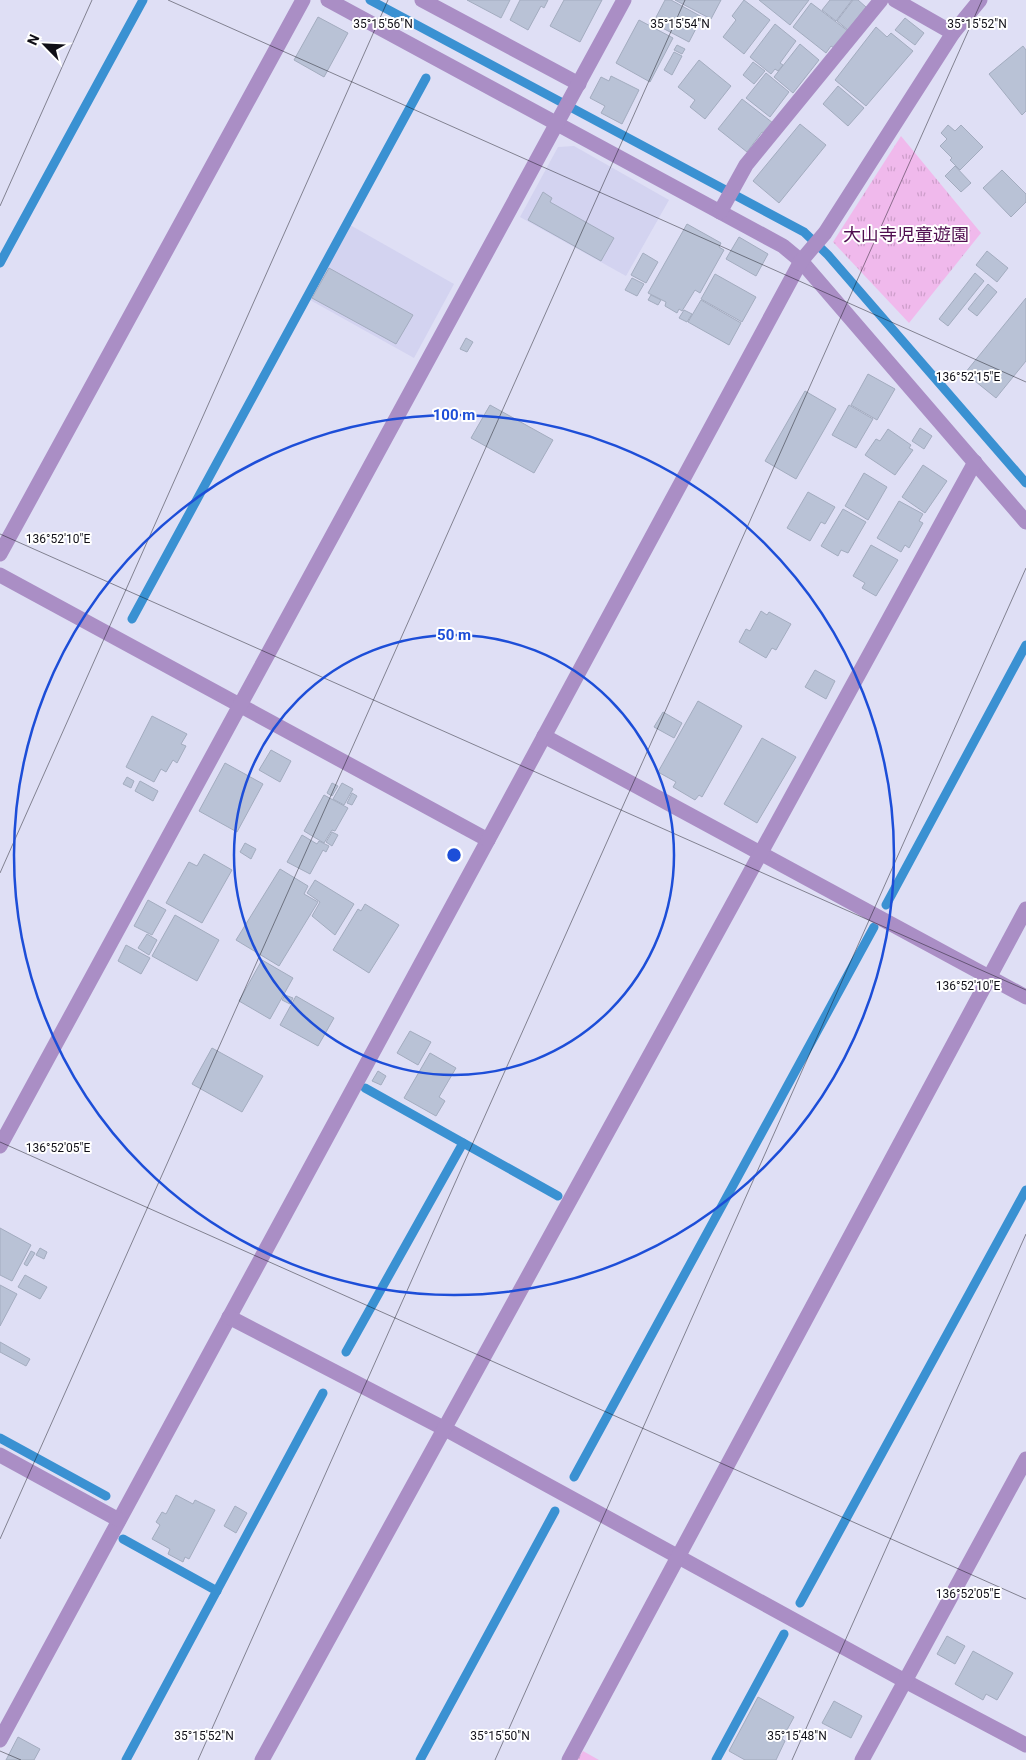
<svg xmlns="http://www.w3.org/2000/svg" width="1026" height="1760" font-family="Roboto,'Noto Sans JP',sans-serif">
	<defs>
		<pattern id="grass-tufts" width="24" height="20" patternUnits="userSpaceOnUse" patternTransform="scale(1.25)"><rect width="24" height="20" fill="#f0b9ec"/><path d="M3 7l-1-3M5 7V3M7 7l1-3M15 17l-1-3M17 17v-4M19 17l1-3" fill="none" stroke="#cd9eca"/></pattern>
	</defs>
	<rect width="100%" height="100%" fill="#dfdff5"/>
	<g fill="#d3d3f0">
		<path d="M574,146l95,54 -43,76 -106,-59 38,-70z"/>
		<path d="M350,225l104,59 -40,74 -104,-58z"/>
	</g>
	<g fill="url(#grass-tufts)">
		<path d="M901,136l80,97 -72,90 -76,-81z"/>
		<path d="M583,1751l16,9h-22z"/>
	</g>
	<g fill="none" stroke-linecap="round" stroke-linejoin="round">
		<g stroke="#3a91d2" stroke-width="9">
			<path d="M370,0l434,232 24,23 198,228"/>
			<path d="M0,263l143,-263"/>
			<path d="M132,619l294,-541"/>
			<path d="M886,905l140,-260"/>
			<path d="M365,1088l193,108"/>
			<path d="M346,1352l117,-209"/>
			<path d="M0,1438l106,58"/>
			<path d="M574,1477l300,-550"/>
			<path d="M123,1539l94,52"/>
			<path d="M800,1603l226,-413"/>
			<path d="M126,1760l197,-367"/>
			<path d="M420,1760l135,-249"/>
			<path d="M716,1760l68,-126"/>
		</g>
	</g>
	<g fill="#b9c2d6" stroke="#a3acbf">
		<path d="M467,0h43l-9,18z"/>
		<path d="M520,0h28l-4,8 -3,-2 -13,24 -18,-10z"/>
		<path d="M564,0h38l-22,42 -30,-16z"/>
		<path d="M665,0h6l31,17 -13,25 -36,-19z"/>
		<path d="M675,0h46l-10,19z"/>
		<path d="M744,0l26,20 -26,34 -21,-17 13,-17 -4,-4z"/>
		<path d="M759,0h50l-19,25z"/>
		<path d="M830,0h22l-16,21 -14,-11z"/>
		<path d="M853,0h5l8,7 -18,23 -11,-9z"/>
		<path d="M811,3l37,28 -14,17 -3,-2 -5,7 -33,-26z"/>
		<path d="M318,17l30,16 -24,44 -30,-17z"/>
		<path d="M905,18l19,15 -9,12 -20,-15z"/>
		<path d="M639,20l34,18 -23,44 -34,-19z"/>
		<path d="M775,24l21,17 -16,22 3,2 -5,6 -3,-2 -4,5 -21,-17z"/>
		<path d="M876,27l11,10 4,-4 22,18 -47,55 -31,-26z"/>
		<path d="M800,44l19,16 -26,33 -19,-16z"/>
		<path d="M677,45l8,4 -3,5 -8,-4z"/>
		<path d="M1023,46l3,4v61l-4,4 -33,-41z"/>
		<path d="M674,52l8,4 -10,19 -8,-5z"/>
		<path d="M699,60l32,26 -26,33 -15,-12 5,-7 -17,-13z"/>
		<path d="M753,62l12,9 -11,13 -11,-9z"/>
		<path d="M766,73l23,19 -19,25 -24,-19z"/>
		<path d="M611,76l28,14 -17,34 -21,-11 4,-7 -15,-8 11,-21 8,4z"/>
		<path d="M838,86l26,22 -16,18 -25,-22z"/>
		<path d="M742,99l31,24 -9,10 -2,-1 -15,20 -29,-23z"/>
		<path d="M800,124l26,21 -47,58 -26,-22z"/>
		<path d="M948,125l7,6 6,-6 22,22 -23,23 -10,-10 2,-2 -12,-12 7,-7 -6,-6z"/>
		<path d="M955,166l16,17 -10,9 -16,-16z"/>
		<path d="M1002,170l24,24v8l-15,15 -28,-29z"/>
		<path d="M543,192l9,6 -2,4 64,36 -13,23 -73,-41z"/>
		<path d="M687,224l34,19 -2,4 5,3 -24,43 -5,-3 -13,21 -3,-2 -2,4 -12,-7 1,-4 -18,-9z"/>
		<path d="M739,237l29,17 -12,22 -30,-17z"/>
		<path d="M987,251l21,17 -11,14 -21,-17z"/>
		<path d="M643,253l15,9 -12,21 -15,-8z"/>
		<path d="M329,268l84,47 -17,29 -84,-46z"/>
		<path d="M975,273l9,8 -36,45 -9,-7z"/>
		<path d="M715,274l41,23 -14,25 -41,-23z"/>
		<path d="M632,278l12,6 -7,12 -12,-6z"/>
		<path d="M988,284l9,8 -20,24 -9,-7z"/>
		<path d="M651,295l10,5 -3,5 -10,-5z"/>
		<path d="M1026,298v63l-30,37 -31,-25z"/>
		<path d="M701,300l40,23 -12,22 -41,-23z"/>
		<path d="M684,310l8,4 -5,8 -8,-4z"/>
		<path d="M466,338l7,4 -6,10 -7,-3z"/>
		<path d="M868,374l27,15 -18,31 -26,-15z"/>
		<path d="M805,391l31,18 -40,70 -31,-18z"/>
		<path d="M490,405l63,35 -19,33 -63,-35z"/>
		<path d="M849,405l24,14 -17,29 -24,-13z"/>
		<path d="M920,428l12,8 -8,13 -12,-8z"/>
		<path d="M888,429l23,16 -2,3 4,2 -18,25 -30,-20 11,-16 4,2z"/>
		<path d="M923,465l24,16 -22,32 -23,-16z"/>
		<path d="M864,473l23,14 -19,33 -23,-14z"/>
		<path d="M808,492l27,15 -10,17 -4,-2 -11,19 -23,-13z"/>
		<path d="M899,501l24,13 -4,7 4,2 -14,25 -4,-3 -4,7 -24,-14z"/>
		<path d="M843,509l23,13 -18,31 -7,-3 -3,6 -17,-10z"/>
		<path d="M871,545l27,15 -22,36 -14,-8 3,-5 -12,-7z"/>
		<path d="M761,611l6,4 2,-3 22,12 -15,26 -4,-2 -6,10 -27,-16 7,-13 4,2z"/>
		<path d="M815,670l20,11 -9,18 -21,-12z"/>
		<path d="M698,701l44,25 -40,71 -3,-2 -4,5 -22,-13 3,-5 -18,-10z"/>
		<path d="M663,712l19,11 -8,15 -20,-11z"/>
		<path d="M152,716l35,18 -6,10 5,2 -9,17 -4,-3 -7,12 -5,-3 -7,13 -28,-15z"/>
		<path d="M762,738l34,19 -39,66 -33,-19z"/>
		<path d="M271,750l20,11 -11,21 -21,-12z"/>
		<path d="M225,763l38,21 -26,48 -38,-21z"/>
		<path d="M127,777l7,4 -3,7 -8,-4z"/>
		<path d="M140,781l18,10 -5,10 -18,-10z"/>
		<path d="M332,783l6,3 -6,10 -5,-3z"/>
		<path d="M342,783l11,6 -9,16 -11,-6z"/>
		<path d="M352,793l5,3 -5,9 -5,-2z"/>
		<path d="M324,795l24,13 -13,23 -3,-1 -8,13 -20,-12z"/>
		<path d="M332,832l6,3 -6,11 -6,-4z"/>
		<path d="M302,835l15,9 2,-3 10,5 -3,6 -3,-2 -13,24 -23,-12z"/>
		<path d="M245,843l11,6 -5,10 -11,-7z"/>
		<path d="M204,854l28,16 -30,53 -36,-20 23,-41 8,4z"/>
		<path d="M280,869l28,17 -4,8 14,8 -39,64 -43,-26z"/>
		<path d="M315,880l39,24 -19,31 -23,-19 8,-14 -13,-9z"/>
		<path d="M148,900l18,10 -14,25 -18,-9z"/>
		<path d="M365,904l34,21 -30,48 -36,-23 25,-41 3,2z"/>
		<path d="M175,915l44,25 -22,41 -45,-25z"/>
		<path d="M147,934l10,6 -8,15 -11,-7z"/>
		<path d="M126,945l24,13 -9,16 -23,-13z"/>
		<path d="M262,960l31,18 -23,41 -31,-18z"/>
		<path d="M285,995l8,3 -3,6 -8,-4z"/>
		<path d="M296,996l38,22 -16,28 -38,-21z"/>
		<path d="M410,1031l21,11 -13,23 -21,-12z"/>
		<path d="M212,1048l51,28 -21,36 -50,-28z"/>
		<path d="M430,1053l26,15 -17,29 6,4 -9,15 -32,-18z"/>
		<path d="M378,1071l8,5 -5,9 -9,-4z"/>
		<path d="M0,1228l31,17 -19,36 -12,-6z"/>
		<path d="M40,1248l7,4 -3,7 -8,-4z"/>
		<path d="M31,1251l4,2 -8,13 -3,-2z"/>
		<path d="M25,1275l22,12 -7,12 -22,-12z"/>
		<path d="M0,1285l17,9 -17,32z"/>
		<path d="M0,1342l30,17 -4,7 -26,-14z"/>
		<path d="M176,1495l17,9 2,-4 20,10 -26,49 -4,-2 -2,5 -15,-8 2,-5 -18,-10 8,-14 -4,-3 6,-10 4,2z"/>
		<path d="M235,1506l12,7 -11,20 -12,-7z"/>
		<path d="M947,1636l18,10 -10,18 -18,-10z"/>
		<path d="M973,1651l40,22 -16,27 -11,-6 -3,6 -28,-16z"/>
		<path d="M758,1697l36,20 -12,22 3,2 -9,19h-31l-16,-9z"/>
		<path d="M834,1701l28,15 -11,22 -29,-15z"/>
		<path d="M18,1737l22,12 -6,11h-28z"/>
	</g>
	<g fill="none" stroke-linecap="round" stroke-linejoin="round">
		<g stroke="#aa8ec5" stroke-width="15">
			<path d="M328,0l455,246 18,15 225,261"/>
			<path d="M422,0l157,84"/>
			<path d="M895,0l58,33"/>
			<path d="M720,212l26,-47 135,-165"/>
			<path d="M0,554l303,-554"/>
			<path d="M0,575l488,265 -488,900"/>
			<path d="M544,736l482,261"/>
			<path d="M488,840l313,-579 24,-28 128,-200 27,-33"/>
			<path d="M0,1146l624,-1146"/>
			<path d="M229,1317l218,113 458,251 121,64"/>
			<path d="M0,1455l119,65"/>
			<path d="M262,1760c241,-431 474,-866 713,-1298"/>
			<path d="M569,1760l457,-851"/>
			<path d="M862,1760l164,-301"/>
		</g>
	</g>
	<path fill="none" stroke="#100f17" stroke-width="1" stroke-opacity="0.45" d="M168,0l858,382M0,206l92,-206M0,534l1026,456M0,873l388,-873M0,1142l1026,457M0,1539l685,-1539M0,1751l21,9M198,1760l784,-1760M495,1760l531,-1192M792,1760l234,-526"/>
	<g fill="none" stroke="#1d4ed8" stroke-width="2.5">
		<circle cx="454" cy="855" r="220"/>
		<circle cx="454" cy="855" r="440"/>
	</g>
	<g text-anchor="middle" stroke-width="4" stroke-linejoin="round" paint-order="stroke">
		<g font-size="18" fill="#500e50" stroke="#fff">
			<text x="906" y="241">大山寺児童遊園</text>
		</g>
	</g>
	<g font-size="12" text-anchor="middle" fill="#100f17" stroke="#fff" stroke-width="4" stroke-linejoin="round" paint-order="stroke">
		<text x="383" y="28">35°15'56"N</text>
		<text x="680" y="28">35°15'54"N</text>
		<text x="977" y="28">35°15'52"N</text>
		<text x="968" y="381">136°52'15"E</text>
		<text x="58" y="543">136°52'10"E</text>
		<text x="968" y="990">136°52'10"E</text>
		<text x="58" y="1152">136°52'05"E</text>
		<text x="968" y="1598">136°52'05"E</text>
		<text x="204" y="1740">35°15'52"N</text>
		<text x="500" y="1740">35°15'50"N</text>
		<text x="797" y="1740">35°15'48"N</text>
	</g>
	<circle cx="454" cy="855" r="8" fill="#1d4ed8" stroke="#fff" stroke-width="2.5"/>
	<g font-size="15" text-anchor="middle" font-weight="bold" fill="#1d4ed8" stroke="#fff" stroke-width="4" stroke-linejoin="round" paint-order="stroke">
		<text x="454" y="420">100 m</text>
		<text x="454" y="640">50 m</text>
	</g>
	<g transform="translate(45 45) rotate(294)" stroke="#ffffff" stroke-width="4" paint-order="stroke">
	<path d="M0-4L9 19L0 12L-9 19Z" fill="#100f17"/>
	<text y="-8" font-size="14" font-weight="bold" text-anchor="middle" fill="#100f17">N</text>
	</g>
</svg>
